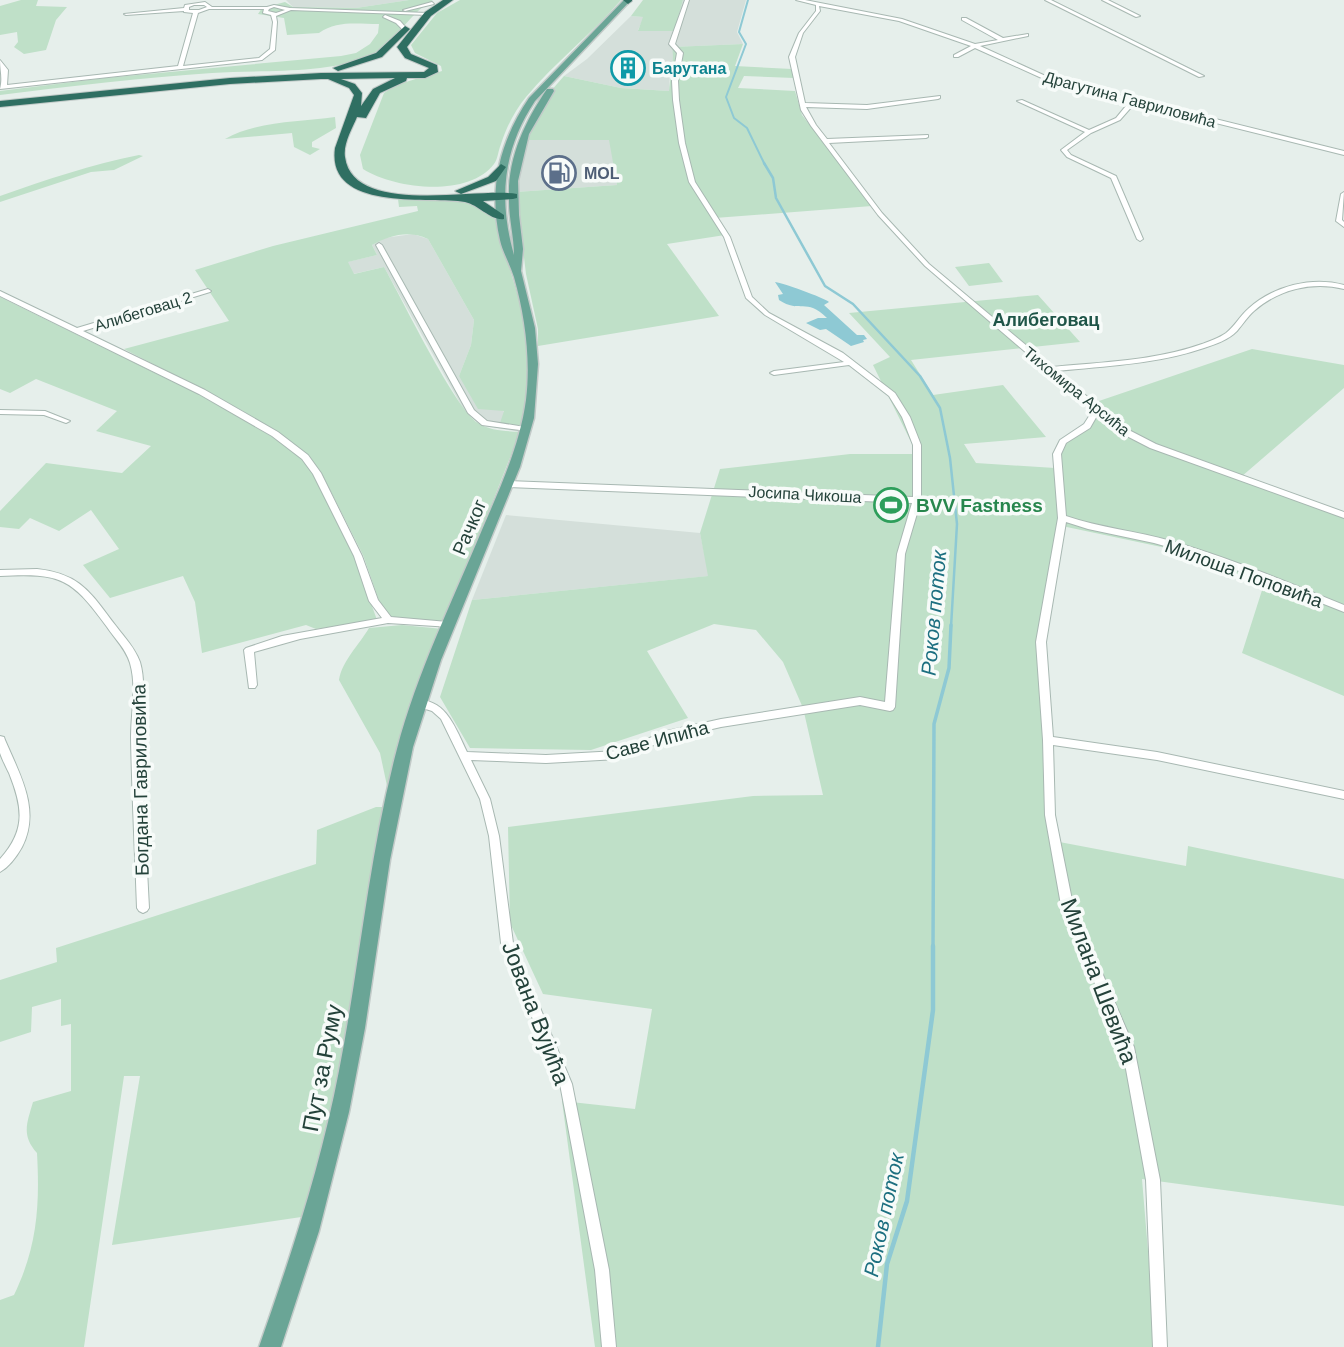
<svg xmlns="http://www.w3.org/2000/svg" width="1344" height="1347" font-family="Helvetica,sans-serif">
	<rect width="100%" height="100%" fill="#e6efeb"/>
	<g fill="#d4dfda">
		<path d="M286,0h123l-53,8 -63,-1z"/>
		<path d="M683,0h63l-9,32 6,12 -70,3 2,11 -5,13 -1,20 -48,-3 -57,-12 23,-17 44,-43 13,1 -6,13 38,-11z"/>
		<path d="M525,140h85l7,45 -101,7z"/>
		<path d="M413,234l15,5 46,81 -3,25 -12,31 63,50 -2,6 -40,-7 -15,-13 -81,-145 -31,7 -6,-12 30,-7 -5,-10 12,-7z"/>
		<path d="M506,515l194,18 9,43 -237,24z"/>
	</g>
	<g fill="#bfe0c8">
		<path d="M21,0h17l-2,6 31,1 -11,13 -10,30 -22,4 -10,-7 4,-5 -1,-10 -17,3v-29z"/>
		<path d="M409,0h24c-27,15 -39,48 -68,58 -41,16 -108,12 -153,15 -71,5 -142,13 -212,22v-4l105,-13 236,-22 15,-3 14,-9 8,-11 1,-9c-22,0 -42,-4 -60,9l-32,2 -3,-17 -26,-4 4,-6 23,-6 8,5 63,1z"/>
		<path d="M460,0h161c-30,35 -66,62 -95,97 -11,13 -20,31 -25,47 -3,7 -3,15 -7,20 -26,34 -99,25 -131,5l-3,-14 24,-62 12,-8 46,-14 -1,-5 -26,-13 -4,-8 26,-32z"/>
		<path d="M643,0h40l-9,31h-36l5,-14 -12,-1z"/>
		<path d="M743,44l-8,22 57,3 2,9 -50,-2 -6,12 57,3 7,24 70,91 -157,12 10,17 -58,9 52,72 -181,30v-17l-12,-55 -10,-82 101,-7 -8,-45h-84l18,-40 21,-24 57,12 48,3c1,-14 6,-31 3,-44z"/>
		<path d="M335,117l1,11 -24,14v5l8,2 -10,6 -16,-8 -2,-14 -67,6c31,-18 75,-17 110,-22z"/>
		<path d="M139,155l4,1 -29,14 -23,2 -91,30v-6c46,-16 92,-32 139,-41z"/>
		<path d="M398,199c33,0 73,-7 97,20l30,101 4,38 -1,37 -6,31 -22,-3 4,-12 -26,-2 -19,-33 12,-31 3,-25 -46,-81c-20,-9 -37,-4 -56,6l5,10 -29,7 6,12 30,-7c17,30 71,142 94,156 12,8 29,8 42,9l-74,189 -61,-3 -22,-63 -42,-83 -12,-16 -66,-45 -119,-62 105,-28 -34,-51 78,-24 145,-35 -1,-5 -18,1z"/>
		<path d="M989,263l14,19 -34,4 -14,-19z"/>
		<path d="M1038,295l42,47 -169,18 22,35 70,-10 43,52 -82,7 12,19 79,5 2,-24 41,-30 -2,-12 156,-53 92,16v23l-103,89 103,36v183l-102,-43 22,-69 -93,-35 -109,-23 -24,113 11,201 137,26 2,-20 156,33v327l-202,-27 14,168h-561l-33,-246 73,8 17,-100 -109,-15 -33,-71 -2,-96 245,-31 70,-1 -20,-87 -20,-46 -27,-32 -42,-6 -67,27 41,67 -97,32 -121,-2 -30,-51 32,-97 236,-24 -8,-43 20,-64 130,-15h67l-44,-89 17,-8 -41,-44z"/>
		<path d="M0,297l198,97 73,42 30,22 13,16 40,82 23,64 -61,9 -10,-4 -104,28 -7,-51 -12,-26 -73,22 -27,-33 36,-16 -28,-39 -32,21 -29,-13 -11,11 -19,-2v-16l46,-48 76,10 29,-27 -55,-15 21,-20 -81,-32 -26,14 -10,-4z"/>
		<path d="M402,625l41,4 -54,166 -9,-42 -41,-73c3,-19 20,-35 30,-52z"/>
		<path d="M376,807h11l-41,239 -38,170 -196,29 28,-169h-16l-40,271h-84v-47l14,-5c23,-48 26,-88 23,-142 -16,-18 -10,-30 -4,-51l38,-11v-67l-10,2v-27l-29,8 -1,25 -31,10v-62l57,-18 -1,-14 260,-84 1,-34z"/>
	</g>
	<path fill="#8ec9d4" d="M775,282c5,0 50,16 54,20l-5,3 33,30h7l3,4 -4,1 1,2 -13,4 -25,-17 -6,1 -14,-7 12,-5h9c-21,-21 -27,-4 -48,-18l-1,-5 5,-1z"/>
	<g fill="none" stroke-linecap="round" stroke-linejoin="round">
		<path stroke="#8ec9d4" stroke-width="2" d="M748,0l-9,32 7,12 -20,53 8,21 13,10 18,37"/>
		<path stroke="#8ec9d4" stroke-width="2.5" d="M764,163l9,15 3,20 49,88 28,18 67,72 20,32 10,50 7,66 -6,103"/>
		<path stroke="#8ec9d4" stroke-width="3.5" d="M933,947l1,-223 15,-56 2,-43"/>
		<path stroke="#8ec9d4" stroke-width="4.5" d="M878,1347l9,-83 20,-63 26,-191v-64"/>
		<g stroke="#a8b8b2" stroke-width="2">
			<g id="street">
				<path d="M685,0h4l-14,44 8,9 -5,28 1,19 6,43 10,39 35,55 22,60 17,16 74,40 52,40 15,24 11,28v55l-16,54 -10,153 -2,3 -3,1 -30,-6 -139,22 -52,12 -51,20 -72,4 -75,-3 19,39 9,37 14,107 59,141 37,186 7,77h-14l-7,-77 -35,-186 -59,-141 -12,-107 -9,-37 -39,-80 -9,-8 -16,-5 -2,-3 2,-3c30,-2 40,29 51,52l79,3 71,-4 50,-20 54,-12 139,-22 25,5 12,-148 15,-51 -404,-16 -4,-3 4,-3 405,16v-52l-11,-28 -13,-21 -40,-31 -75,10 -4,-2 4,-2 70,-9 -79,-47 -19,-17 -22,-61 -35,-55 -10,-39 -6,-43 -1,-19 5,-28 -8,-9z"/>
				<path d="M796,0h9l97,19 73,25 23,-4 -36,-20v-2h4l37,20 25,-4v2l-48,10 70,32 294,73v4l-209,-52 -15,17 -29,13 -24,17 4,5 45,21 27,63 -3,2 -3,-2 -26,-61 -44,-21 -6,-7 24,-18 -68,-31 5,-1 67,30 27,-12 14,-17 -84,-21 -71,-32 -17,9h-4v-2l17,-9 -72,-25 -80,-15 1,5 -17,22 -8,24 10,46 62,2 73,-9v2l-2,1 -71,10 -61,-2 10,18 11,14 101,-4v2l-2,1 -97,5 53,70 47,51 123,103c50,-5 102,-6 150,-23 8,-3 17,-6 24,-11 9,-7 14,-17 22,-24 25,-23 64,-33 96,-24v4c-31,-8 -65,0 -90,22 -6,5 -11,13 -17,20 -9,9 -21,13 -33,17 -47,16 -98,18 -147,23l66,56 33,17 188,68v6l-194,-70 -33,-17 -19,-17 -8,14 -24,15 -5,11 5,62c34,12 71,15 105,25 59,17 116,41 173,64v7l-91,-36 -67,-24 -32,-9 -66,-14 -22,-7 -20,120 7,95 104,15 187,39v8l-187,-39 -104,-15 2,70 18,90 61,142 26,133 7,167h-14l-7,-167 -24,-133 -61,-142 -16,-90 -2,-75 -7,-98 22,-124 -5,-64 7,-14 24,-16 9,-14 -168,-144 -47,-51 -67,-89 -10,-16 -12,-53 10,-24 17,-22v-6z"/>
				<path d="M1045,0h6l153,76 -5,1z"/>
				<path d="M1102,0h6l32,16 -4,1z"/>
				<path d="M205,2l7,5h55l7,-2 16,3 138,5 2,1 -2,1 -137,-5 -15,6 1,6 -2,28 -13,10 -262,29c3,-11 0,-18 0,-29l8,10 -1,15 171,-19 15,-53 -9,-1v-1l-58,4 -2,-1 60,-6 1,-3zM194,5h10l3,2 -8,3h-10v-3zM274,7l11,3 -9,3 -8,-2 1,-2zM209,9h55l-1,4 8,2 2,7 -3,27 -11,9 -76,8 15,-53z"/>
				<path d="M432,2l2,2 -29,7 -2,-1z"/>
				<path d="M385,15l15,6 7,8 -4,1 -7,-7 -13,-6z"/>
				<path d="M1344,192l-2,28 2,2v5l-8,-6 5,-27z"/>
				<path d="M379,243l3,2 92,165 13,11 38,6 4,2 -1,2 -46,-6 -14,-12 -92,-168z"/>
				<path d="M208,289l3,2 -1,1 -127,39 122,59 73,42 30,23 13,18 41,83 16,44 13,17 57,5 5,3 -2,2 -63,-4 -88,16 -46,13 3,33 -2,3h-6l-5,-38 2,-2 36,-12 100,-18 -13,-17 -15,-45 -41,-82 -11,-15 -30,-23 -73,-42 -199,-98v-5l2,1 75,36z"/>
				<path d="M0,410l45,1 25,10 -4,2 -22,-8 -44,-1z"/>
				<path d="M37,569c45,5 54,25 79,57 9,12 19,22 24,36 7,24 0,50 1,75 2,57 5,114 8,171l-2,3 -4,2 -4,-2 -2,-3c-2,-57 -5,-114 -6,-171 0,-25 6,-50 -1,-74 -4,-14 -15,-24 -23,-36 -36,-49 -45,-54 -107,-51v-6z"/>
				<path d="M0,736l4,1 1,3c15,35 36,70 17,107 -5,9 -13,20 -22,25v-13c26,-29 23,-51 9,-86 -3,-6 -7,-14 -9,-20 0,-5 0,-12 0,-17z"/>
			</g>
		</g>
		<g stroke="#c2cac8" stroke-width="3">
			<path id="primary" d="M624,0h7l-96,101c-32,48 -37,98 -21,154 0,-18 -5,-36 -5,-54 -2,-42 15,-78 38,-112h6l1,2 -25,43 -11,47 1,34 4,34 -2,22 14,57 3,36 -4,54 -14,49 -79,193 -28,87 -23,113 -25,168 -16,84 -30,119 -38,116h-22c32,-91 62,-182 80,-276 21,-107 30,-216 58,-322 20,-76 55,-147 85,-219 18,-42 38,-85 44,-130 5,-41 -1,-84 -12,-123 -4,-13 -11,-24 -14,-37 -12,-52 0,-99 29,-142z"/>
		</g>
		<g stroke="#c2cac8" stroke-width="2">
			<g id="highway">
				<path d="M443,0h10l-22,16 -24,31 4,7 26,11 1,7 -13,6h-18l-1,3 -26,12 -14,25 -9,-1c-5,12 -14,27 -12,40 8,60 133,30 172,37v4l-4,1 -30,2 21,14v4c-13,2 -25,-14 -39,-17 -34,-6 -139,11 -130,-54l19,-53 -5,-7 -21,-9h-7l-91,5 -230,23v-6l230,-23 91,-5 103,-1 5,-4 -24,-10 -8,-11 28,-35zM395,78l-22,11 -12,17 1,-13 -7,-9 -14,-5z"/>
				<path d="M623,0h9v1l-4,3z"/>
				<path d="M405,26l5,3 -28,28 -44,14 -5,-3 43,-15z"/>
				<path d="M501,164l5,3 -10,14 -35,13 -6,-3 33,-14z"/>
			</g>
		</g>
		<use href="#street" fill="#fff" fill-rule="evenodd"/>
		<use href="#primary" fill="#6aa596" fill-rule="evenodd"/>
		<use href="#highway" fill="#2f6f62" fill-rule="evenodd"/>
	</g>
	<defs>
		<g id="building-ring" transform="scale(1.75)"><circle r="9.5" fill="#f7fbf9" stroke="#0f9aa8" stroke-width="1.5"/><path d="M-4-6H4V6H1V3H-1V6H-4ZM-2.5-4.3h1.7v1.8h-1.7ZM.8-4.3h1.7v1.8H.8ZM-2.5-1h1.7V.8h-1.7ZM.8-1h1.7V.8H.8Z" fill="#0f9aa8"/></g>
		<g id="fuel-ring" transform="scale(1.75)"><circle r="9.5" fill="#f7fbf9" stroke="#5c6f8a" stroke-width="1.5"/><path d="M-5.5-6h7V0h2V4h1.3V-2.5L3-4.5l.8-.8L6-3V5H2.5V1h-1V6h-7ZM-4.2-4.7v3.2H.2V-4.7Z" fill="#5c6f8a"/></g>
		<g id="stadium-ring" transform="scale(1.75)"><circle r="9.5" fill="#f7fbf9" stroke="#2e9e5b" stroke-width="1.5"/><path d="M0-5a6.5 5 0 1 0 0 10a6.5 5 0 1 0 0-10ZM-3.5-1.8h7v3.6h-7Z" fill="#2e9e5b"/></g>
	</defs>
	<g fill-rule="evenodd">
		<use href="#building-ring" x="628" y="68"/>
		<use href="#fuel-ring" x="559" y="173"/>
		<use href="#stadium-ring" x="891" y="505"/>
	</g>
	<g text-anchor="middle" stroke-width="7" stroke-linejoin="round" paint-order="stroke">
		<g font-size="16" font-weight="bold" fill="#0d838f" stroke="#f7fbf9" text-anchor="start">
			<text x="652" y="74">Барутана</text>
		</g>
		<g font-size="16" fill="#24423a" stroke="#f7fbf9">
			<text transform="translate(1130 99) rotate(15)" y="6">Драгутина Гавриловића</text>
			<text transform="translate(143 311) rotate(-17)" y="6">Алибеговац 2</text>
			<text transform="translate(1077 391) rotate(39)" y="6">Тихомира Арсића</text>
			<text transform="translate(805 494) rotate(3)" y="6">Јосипа Чикоша</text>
		</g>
		<g font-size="16" font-weight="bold" fill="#4e5e75" stroke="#f7fbf9" text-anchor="start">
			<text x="584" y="179">MOL</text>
		</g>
		<g font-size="18" font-weight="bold" fill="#1f5548" stroke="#f7fbf9">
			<text x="1046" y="326">Алибеговац</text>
		</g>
		<g font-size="19" font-weight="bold" fill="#27864d" stroke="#f7fbf9" text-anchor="start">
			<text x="916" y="512">BVV Fastness</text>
		</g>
		<g font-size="19" fill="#24423a" stroke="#f7fbf9">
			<text transform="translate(469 527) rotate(-67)" y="7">Рачког</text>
			<text transform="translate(1244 573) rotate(20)" y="7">Милоша Поповића</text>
			<text transform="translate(657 740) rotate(-15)" y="7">Саве Ипића</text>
			<text transform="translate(140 780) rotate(-91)" y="7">Богдана Гавриловића</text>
		</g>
		<g font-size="21" font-style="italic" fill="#1c6f80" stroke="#f7fbf9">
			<text transform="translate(934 613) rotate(-85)" y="7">Роков поток</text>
			<text transform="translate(884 1215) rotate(-78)" y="7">Роков поток</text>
		</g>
		<g font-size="23" fill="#24423a" stroke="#f7fbf9">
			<text transform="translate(1099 981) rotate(69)" y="8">Милана Шевића</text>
			<text transform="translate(536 1013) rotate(69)" y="8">Јована Вујића</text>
			<text transform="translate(322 1068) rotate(-79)" y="8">Пут за Руму</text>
		</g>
	</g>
</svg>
